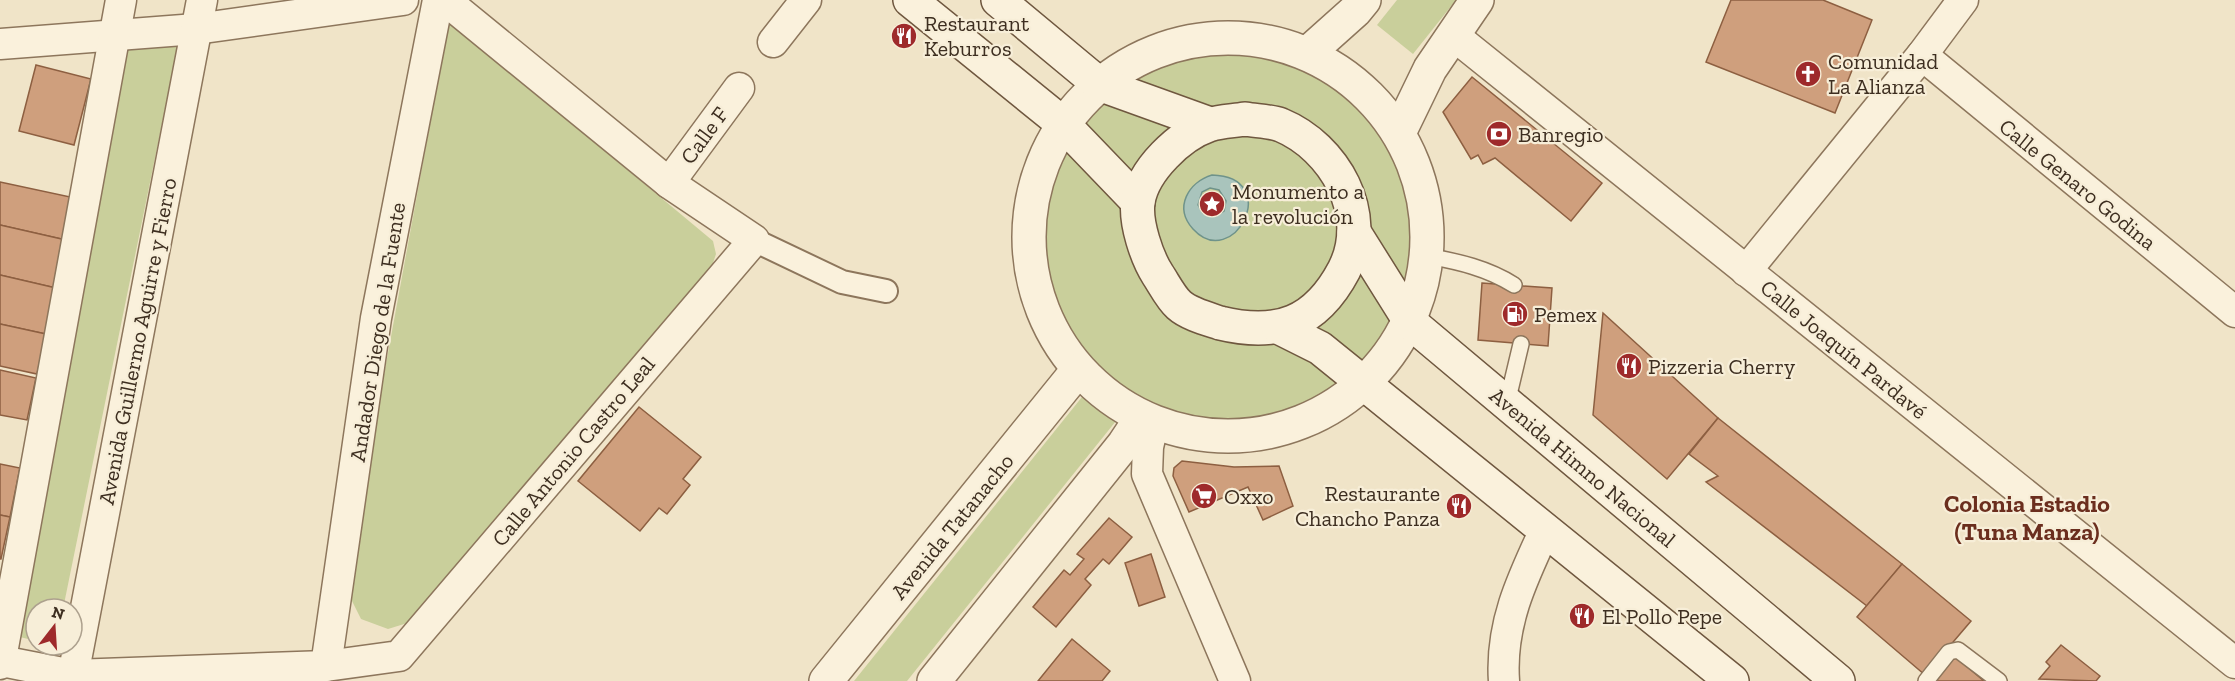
<svg xmlns="http://www.w3.org/2000/svg" width="2235" height="681" font-family="'Zilla Slab',serif">
	<rect width="100%" height="100%" fill="#f0e4c8"/>
	<g fill="#c9cf9b">
		<path d="M1397,0h59l-43,54 -36,-29z"/>
		<path d="M449,21l264,220 3,13 -5,15 -294,351 -29,9 -27,-10 -16,-32z"/>
		<circle cx="1228" cy="237" r="199"/>
		<path d="M178,45l-115,564h-27v32l-16,-4 107,-588z"/>
		<path d="M1086,392l34,24 -213,265h-53z"/>
	</g>
	<path fill="#a9c4bc" stroke="#6f938a" stroke-width="1.5" fill-rule="evenodd" d="M1212,175c72,2 21,98 -19,54 -20,-22 -4,-47 19,-54zM1210,188l9,2 7,11 -2,10 -8,5 -13,-3 -5,-8 4,-13z"/>
	<g fill="#cf9f7d" stroke="#8d5f41" stroke-width="1.5">
		<path d="M1731,0h92l49,20 -37,93 -129,-51z"/>
		<path d="M36,65l55,14 -17,66 -55,-14z"/>
		<path d="M1472,77l130,106 -31,38 -76,-63 -12,6 -5,-9 -7,4 -28,-47z"/>
		<path d="M0,182l75,16 -9,42 -66,-15z"/>
		<path d="M0,225l66,15 -10,48 -56,-13z"/>
		<path d="M0,275l56,13 -10,46 -46,-10z"/>
		<path d="M1482,283l70,5 -4,58 -70,-6z"/>
		<path d="M1603,313l115,105 -51,61 -74,-64z"/>
		<path d="M0,324l46,10 -9,40 -37,-8z"/>
		<path d="M0,370l36,8 -9,42 -27,-5z"/>
		<path d="M639,407l62,50 -18,22 7,6 -23,29 -8,-6 -19,23 -62,-50z"/>
		<path d="M1718,418l184,146 -35,42 -161,-124 12,-6 -29,-22z"/>
		<path d="M1182,461l52,6 45,-1 14,40 -30,14 -15,-33 -59,25 -16,-36 1,-8z"/>
		<path d="M0,464l20,4 -10,49 -10,-2z"/>
		<path d="M0,515l10,2 -9,42h-1z"/>
		<path d="M1109,518l23,19 -23,27 -6,-5 -18,20 6,6 -35,42 -23,-20 31,-37 6,5 14,-16 -7,-5z"/>
		<path d="M1151,554l14,43 -26,9 -14,-43z"/>
		<path d="M1902,564l69,57 -46,54 -68,-58z"/>
		<path d="M1072,639l38,32 -8,10h-64z"/>
		<path d="M2061,645l39,31 -4,5 -57,-2 11,-13 -4,-4z"/>
		<path d="M1952,654l32,27h-55z"/>
	</g>
	<g fill="none" stroke-linecap="round" stroke-linejoin="round">
		<g stroke="#8d765c" stroke-width="18">
			<g id="service">
				<path d="M1428,256c31,6 59,12 86,29"/>
				<path d="M1507,403l14,-59"/>
				<path d="M1926,681l23,-29 9,-2 41,31"/>
			</g>
		</g>
		<g stroke="#8d765c" stroke-width="26">
			<path id="pedestrian" d="M754,240l88,42 44,9"/>
		</g>
		<g stroke="#8d765c" stroke-width="33">
			<g id="minor">
				<path d="M1453,35l782,628"/>
				<path d="M773,42l33,-42"/>
				<path d="M0,44l196,-15 207,-29"/>
				<path d="M1922,55l313,257"/>
				<path d="M669,183l70,-95"/>
				<path d="M1746,271l176,-216 41,-55"/>
				<path d="M1154,421l-6,26 -1,27 88,207"/>
				<path d="M1,661l72,14 253,-9 73,-10 355,-416 -85,-57 -224,-183"/>
				<path d="M0,664l121,-664"/>
				<path d="M326,666l50,-348 62,-318"/>
				<path d="M72,681l130,-681"/>
				<path d="M1504,681c-4,-56 18,-102 41,-151"/>
			</g>
		</g>
		<g stroke="#8d765c" stroke-width="36">
			<g id="tertiary">
				<circle cx="1228" cy="237" r="199"/>
				<path d="M1308,53l47,-42 9,-11"/>
				<path d="M1399,133l31,-64 47,-69"/>
				<path d="M826,681l252,-311"/>
				<path d="M934,681l190,-237 18,-27"/>
			</g>
		</g>
		<g stroke="#6f573f" stroke-width="36">
			<g id="secondary">
				<path d="M910,0l152,123 76,79"/>
				<path d="M998,0l101,84 111,40"/>
				<path d="M1245,119c11,2 25,2 36,6 53,22 92,89 63,145 -28,53 -66,67 -124,53 -12,-4 -31,-9 -41,-18 -8,-7 -15,-21 -21,-30 -11,-17 -23,-52 -20,-73 5,-32 42,-67 71,-77 11,-4 25,-4 36,-6z"/>
				<path d="M1354,232l57,91 427,358"/>
				<path d="M1278,327l42,21 412,333"/>
			</g>
		</g>
		<use href="#service" stroke="#faf1dc" stroke-width="15"/>
		<use href="#pedestrian" stroke="#faf1dc" stroke-width="22"/>
		<use href="#minor" stroke="#faf1dc" stroke-width="30"/>
		<use href="#tertiary" stroke="#faf1dc" stroke-width="33"/>
		<use href="#secondary" stroke="#faf1dc" stroke-width="33"/>
	</g>
	<defs>
		<g id="restaurant-disc" transform="scale(1.35)"><circle r="9.5" fill="#9e2a2b" stroke="#f7eed8"/><path d="M-5-6h1v4h1v-4h1v4h1v-4h1v5L-1.5 .5V6h-2V.5L-5-1ZM5-6V6H3V1.5H1.5Q1.5-4 5-6Z" fill="#fff"/></g>
		<g id="church-disc" transform="scale(1.35)"><circle r="9.5" fill="#9e2a2b" stroke="#f7eed8"/><path d="M-1.2-6h2.4v3.5h3.3v2.4h-3.3V6h-2.4V-.1h-3.3v-2.4h3.3Z" fill="#fff"/></g>
		<g id="bank-disc" transform="scale(1.35)"><circle r="9.5" fill="#9e2a2b" stroke="#f7eed8"/><path d="M-6-4H6V4H-6ZM0-2.3a2.3 2.3 0 1 0 0 4.6a2.3 2.3 0 1 0 0-4.6Z" fill="#fff"/></g>
		<g id="sight-disc" transform="scale(1.35)"><circle r="9.5" fill="#9e2a2b" stroke="#f7eed8"/><path d="M0-6L1.8-2.2L6-1.7L2.9 1.2L3.7 5.4L0 3.3L-3.7 5.4L-2.9 1.2L-6-1.7L-1.8-2.2Z" fill="#fff"/></g>
		<g id="fuel-disc" transform="scale(1.35)"><circle r="9.5" fill="#9e2a2b" stroke="#f7eed8"/><path d="M-5.5-6h7V0h2V4h1.3V-2.5L3-4.5l.8-.8L6-3V5H2.5V1h-1V6h-7ZM-4.2-4.7v3.2H.2V-4.7Z" fill="#fff"/></g>
		<g id="supermarket-disc" transform="scale(1.35)"><circle r="9.5" fill="#9e2a2b" stroke="#f7eed8"/><path d="M-6-5.5h2.5l.6 2H6L4.5 2H-2.5L-4.4-4H-6ZM-1.5 3.2a1.3 1.3 0 1 0 .1 0ZM3 3.2a1.3 1.3 0 1 0 .1 0Z" fill="#fff"/></g>
	</defs>
	<g fill-rule="evenodd">
		<use href="#restaurant-disc" x="904" y="36"/>
		<use href="#church-disc" x="1808" y="74"/>
		<use href="#bank-disc" x="1499" y="134"/>
		<use href="#sight-disc" x="1212" y="204"/>
		<use href="#fuel-disc" x="1515" y="314"/>
		<use href="#restaurant-disc" x="1629" y="366"/>
		<use href="#supermarket-disc" x="1204" y="496"/>
		<use href="#restaurant-disc" x="1459" y="506"/>
		<use href="#restaurant-disc" x="1582" y="616"/>
	</g>
	<g text-anchor="middle" stroke-width="4.5" stroke-linejoin="round" paint-order="stroke">
		<g font-size="22" fill="#3d2e20" stroke="#f7eed8" text-anchor="start">
			<text x="924" y="31">Restaurant<tspan x="924" dy="25">Keburros</tspan></text>
			<text x="1828" y="69">Comunidad<tspan x="1828" dy="25">La Alianza</tspan></text>
			<text x="1518" y="142">Banregio</text>
			<text x="1232" y="199">Monumento a<tspan x="1232" dy="25">la revolución</tspan></text>
			<text x="1534" y="322">Pemex</text>
			<text x="1648" y="374">Pizzeria Cherry</text>
			<text x="1440" y="501" text-anchor="end">Restaurante<tspan x="1440" dy="25">Chancho Panza</tspan></text>
			<text x="1224" y="504">Oxxo</text>
			<text x="1602" y="624">El Pollo Pepe</text>
		</g>
		<g font-size="22" fill="#3d2e20" stroke="#f7eed8">
			<text transform="translate(704 135) rotate(-54)" y="8">Calle F</text>
			<text transform="translate(2078 184) rotate(39)" y="8">Calle Genaro Godina</text>
			<text transform="translate(377 332) rotate(-81)" y="8">Andador Diego de la Fuente</text>
			<text transform="translate(137 341) rotate(-79)" y="8">Avenida Guillermo Aguirre y Fierro</text>
			<text transform="translate(1844 349) rotate(39)" y="8">Calle Joaquín Pardavé</text>
			<text transform="translate(573 451) rotate(-50)" y="8">Calle Antonio Castro Leal</text>
			<text transform="translate(1583 467) rotate(40)" y="8">Avenida Himno Nacional</text>
			<text transform="translate(952 526) rotate(-51)" y="8">Avenida Tatanacho</text>
		</g>
		<g font-size="24" font-weight="bold" fill="#6b2e1e" stroke="#f7eed8">
			<text x="2027" y="512">Colonia Estadio<tspan x="2027" dy="28">(Tuna Manza)</tspan></text>
		</g>
	</g>
	<g transform="translate(54 627) rotate(17)"><circle r="28" fill="#f7eed8" stroke="#ada18e" stroke-width="1.5"/>
	<path d="M0-4.5L10 22L0 15L-10 22Z" fill="#9e2a2b"/>
	<text y="-9" font-size="16" font-weight="bold" text-anchor="middle" fill="#3d2e20">N</text>
	</g>
</svg>
